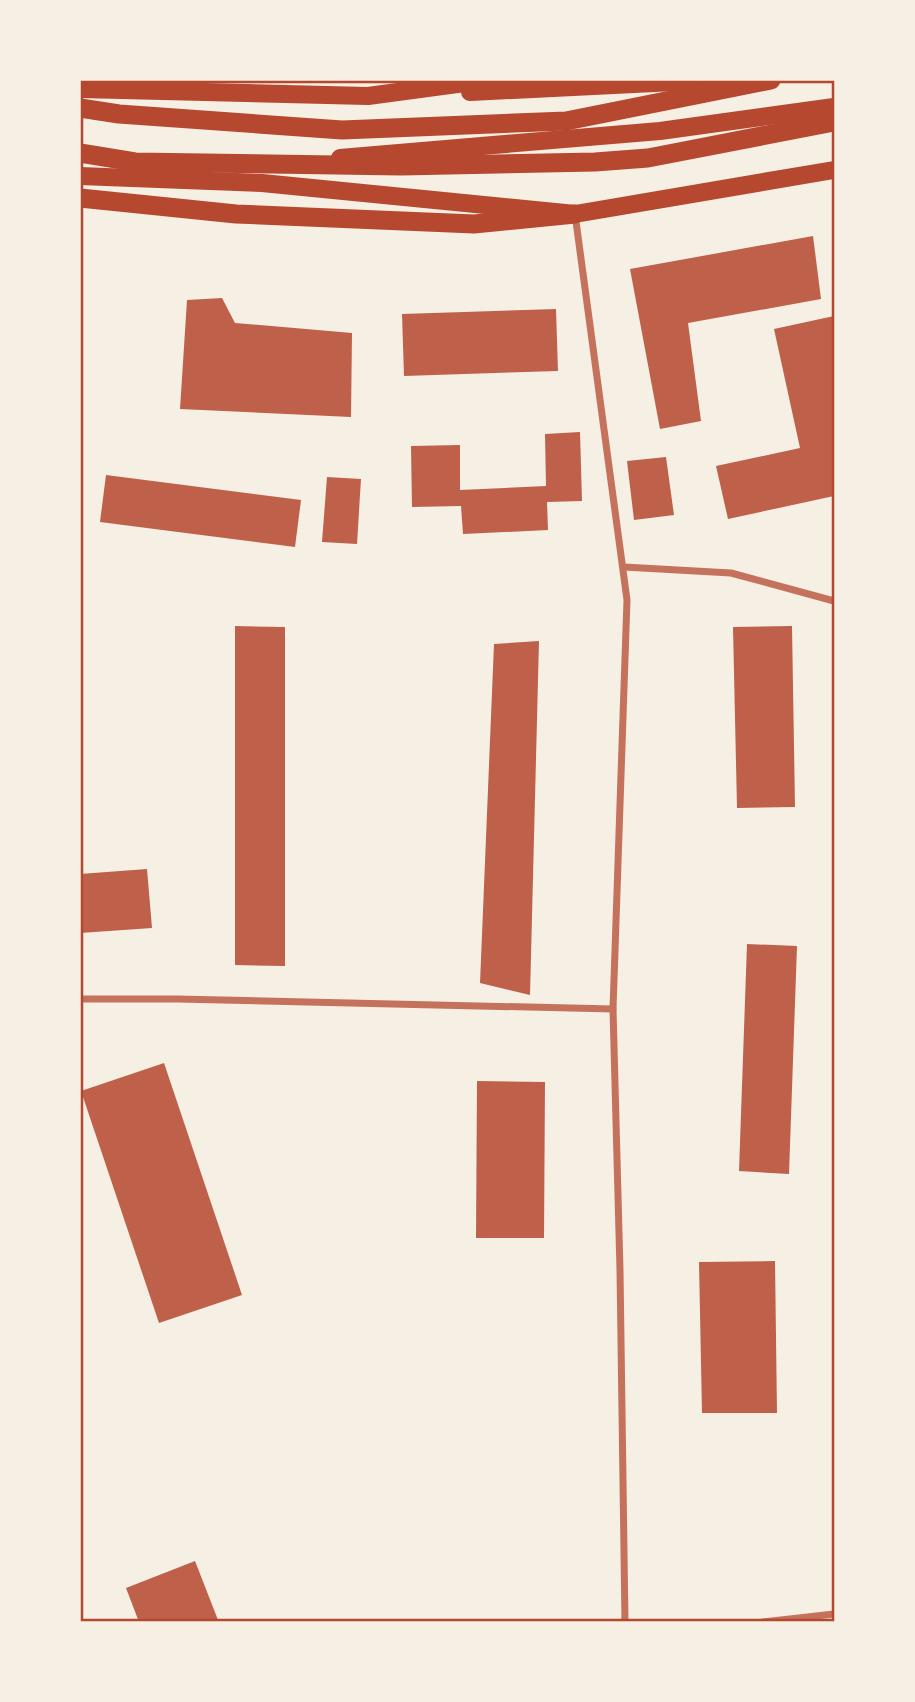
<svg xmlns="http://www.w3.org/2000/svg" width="915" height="1702" font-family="Manrope,sans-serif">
	<rect width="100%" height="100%" fill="#f6efe4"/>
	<g fill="#bf614a">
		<path d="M813,236l8,63 -133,24 13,98 -41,8 -30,-160z"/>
		<path d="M222,298l13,25 117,10 -1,84 -171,-8 7,-109z"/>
		<path d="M556,309l2,62 -154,5 -2,-62z"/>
		<path d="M834,316v180l-106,23 -12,-53 84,-18 -26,-119z"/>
		<path d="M580,432l2,69 -35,1 1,28 -85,4 -2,-28 -49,1 -1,-61 49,-1v45l86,-4 -1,-52z"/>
		<path d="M666,457l8,58 -40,5 -7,-59z"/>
		<path d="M106,475l195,25 -6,47 -195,-25z"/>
		<path d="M327,477l34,2 -4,65 -35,-2z"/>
		<path d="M235,626l50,1v339l-50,-1z"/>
		<path d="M792,626l3,181 -58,1 -4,-181z"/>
		<path d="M539,641l-9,354 -50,-12 14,-339z"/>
		<path d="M147,869l5,59 -72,5v-59z"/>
		<path d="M747,944l50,2 -8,228 -50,-3z"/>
		<path d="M164,1063l78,232 -83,28 -78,-232z"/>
		<path d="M477,1081l68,1 -1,156h-68z"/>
		<path d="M775,1261l2,152h-75l-3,-151z"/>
		<path d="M195,1561l23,59 -79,2 -13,-34z"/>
	</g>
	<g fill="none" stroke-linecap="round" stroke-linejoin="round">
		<g stroke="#c5725c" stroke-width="7">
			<path d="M575,214l52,386 -14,409 7,261 5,352"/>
			<path d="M624,567l107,6 103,28"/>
			<path d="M80,999h97l436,10"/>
			<path d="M763,1622l71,-8"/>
		</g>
		<g stroke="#b5482f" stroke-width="18">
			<path d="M80,89l288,7 119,-16"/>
			<path d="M470,92l245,-12"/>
			<path d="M340,158l320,-27 174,-24"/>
			<path d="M80,176l182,7 313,31 259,-44"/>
		</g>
		<g stroke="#b5482f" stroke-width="19">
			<path d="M80,108l39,6 223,16 224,-9 205,-41"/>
			<path d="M80,153l55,9 266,4 194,-4 53,-4 186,-36"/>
			<path d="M80,198l156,16 238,10 101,-10"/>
		</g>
	</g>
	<rect width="915" height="1702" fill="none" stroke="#f6efe4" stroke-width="164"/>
	<rect x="82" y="82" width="751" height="1538" fill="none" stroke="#b5482f" stroke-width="2.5"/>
</svg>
